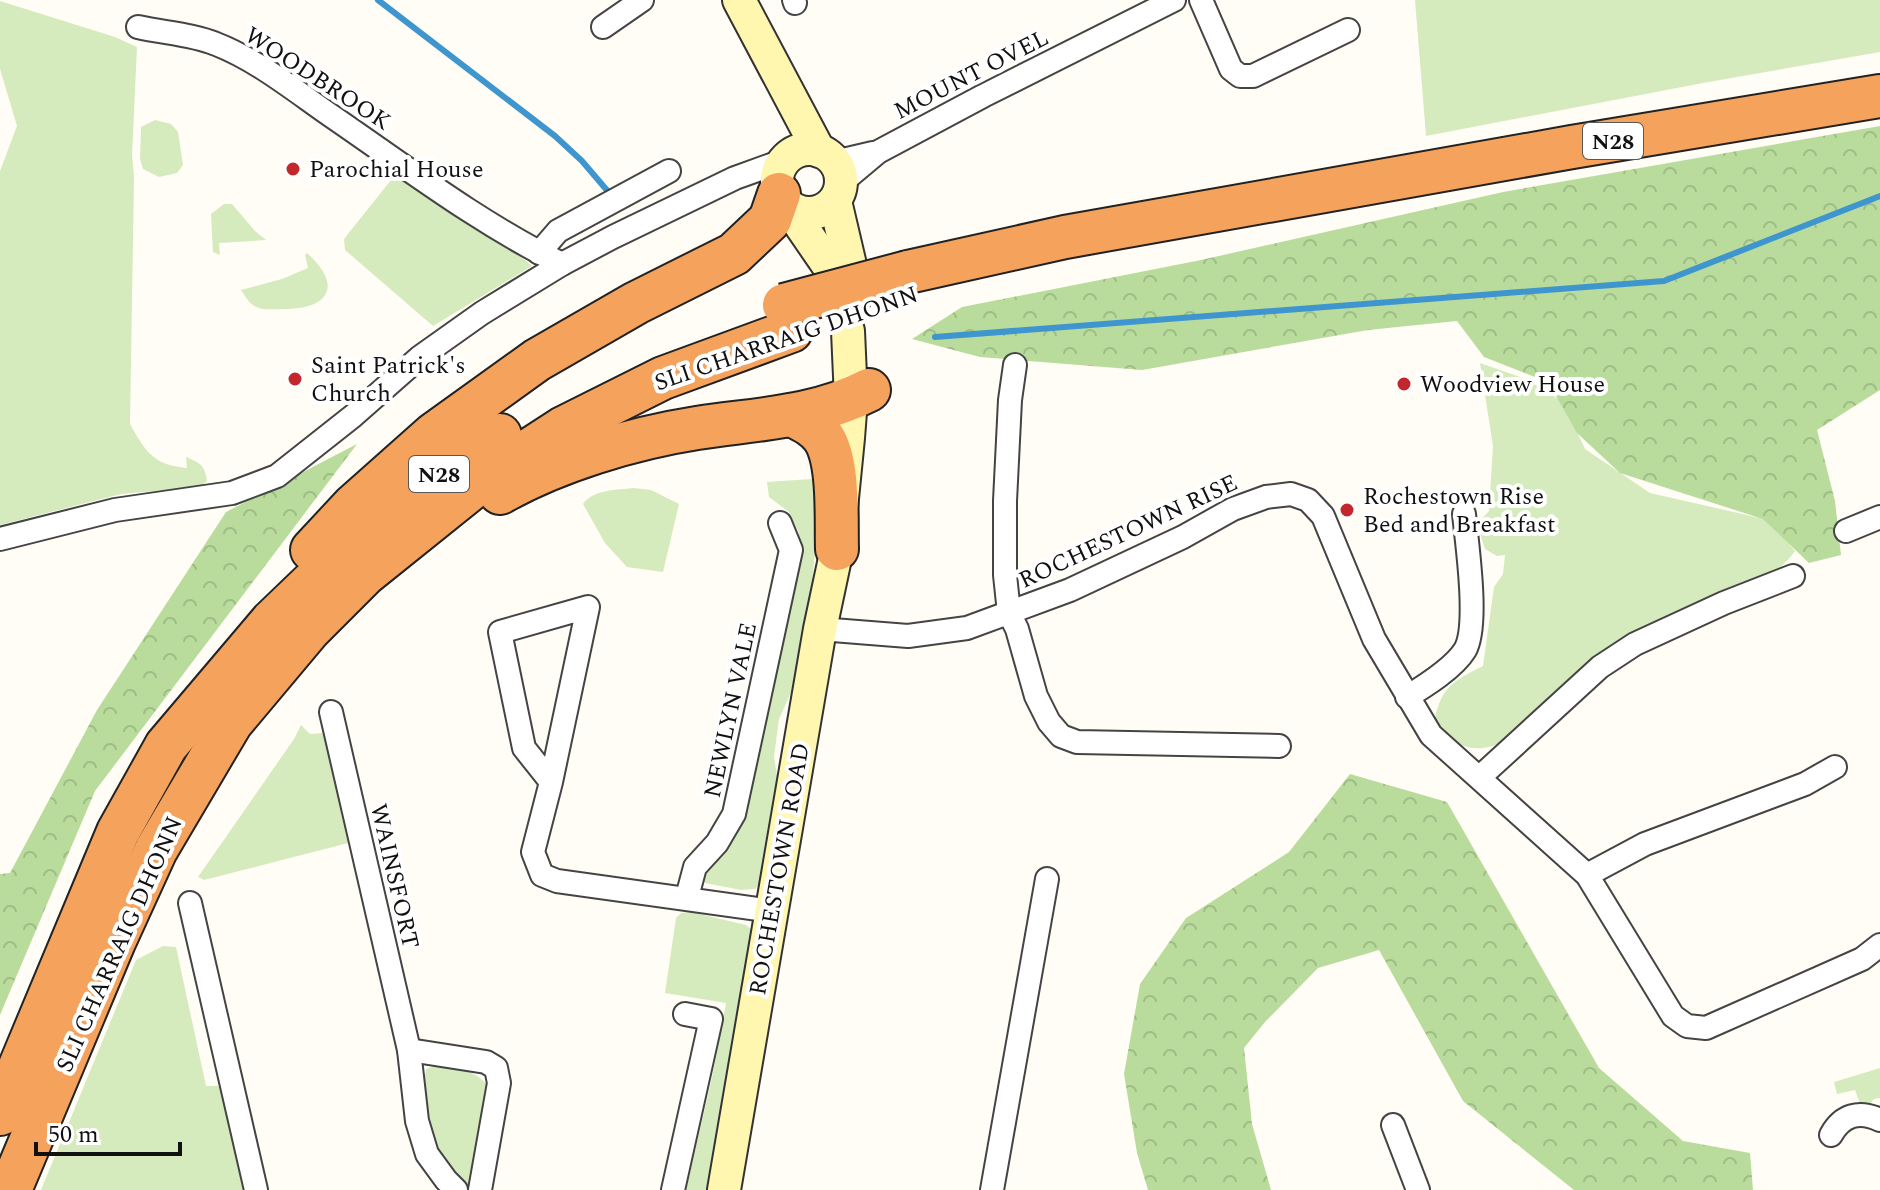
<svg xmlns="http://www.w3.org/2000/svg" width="1880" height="1190" font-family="Spectral,serif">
	<defs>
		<pattern id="forest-crowns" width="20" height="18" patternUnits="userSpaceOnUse" patternTransform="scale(2)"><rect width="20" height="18" fill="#b9dc9c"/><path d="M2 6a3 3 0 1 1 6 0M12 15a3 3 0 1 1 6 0" fill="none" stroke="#9ebc85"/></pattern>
	</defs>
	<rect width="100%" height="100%" fill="#fffdf5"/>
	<g fill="#d5ebbd">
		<path d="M1415,0h465v52l-177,31 -277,53z"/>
		<path d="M0,1l115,36 22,10 -5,108 2,21 -4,248c15,27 23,41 57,44l-1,-11c14,6 19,8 21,24l-7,6 -79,7 -121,31v-354l17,-45 -17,-57z"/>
		<path d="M155,120l16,4 7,8 5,33 -6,8 -18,4 -16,-8 -3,-10 1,-32z"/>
		<path d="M395,175l114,71 23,20 -99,60 -88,-76 -1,-11z"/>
		<path d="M224,204h8l23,27 11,9 -47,3 1,12 -7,-3 -2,-38z"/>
		<path d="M307,253c36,32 23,56 -23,56 -10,0 -23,2 -31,-4 -5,-3 -9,-11 -12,-15l41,-11 26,-11 -3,-13z"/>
		<path d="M1480,363l46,16 37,23 22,47 65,44 119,27 26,31c-28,41 -103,53 -146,74 -9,4 -17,11 -25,17 -17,11 -37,20 -51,34 -23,21 -56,69 -90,72 -24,2 -37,-11 -48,-30 7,-32 20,-38 48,-52l11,-79 9,-13 2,-19 -8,1 -12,-7 -8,-25 12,-13 4,-65z"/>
		<path d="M811,479l19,1 -12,41 -6,62 -15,96 -18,40 -5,38 4,24 -16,101 -7,7 -14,1 -36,-7 -2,-6 5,-16 39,-73 52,-255 -10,-21 -20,-15 -2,-15z"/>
		<path d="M634,488l17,2 28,14 -16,68 -36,-5 -22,-24 -22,-39c11,-15 34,-14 51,-16z"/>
		<path d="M301,725l9,9 14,-1 6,9 22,100 -148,38 -6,-3 96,-138z"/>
		<path d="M691,912l55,13 8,7 -46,258h-22l26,-112 14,-75 -61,-10 11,-75 5,-5z"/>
		<path d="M163,946l13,1 30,139h16l21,104h-202l95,-230z"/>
		<path d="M435,1066c23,2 40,3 55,22l-20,96 -10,-1 -28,-39 -10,-50 4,-25z"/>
		<path d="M1880,1068v30l-6,1 -5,6 -9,-1 -5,-14 -18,4 -3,-12z"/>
	</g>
	<g fill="url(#forest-crowns)">
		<path d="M1880,126v264l-63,40 18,71 6,54 -32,8 -46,-44 -143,-46 -43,-40 -29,-51 -64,-25 -27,-36 -89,9 -226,40 -162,-13 -68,-18 50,-32 239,-47 302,-68z"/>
		<path d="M357,444l-262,347 -95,224v-141l10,-1 87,-163 129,-198z"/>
		<path d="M1350,774l97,28 152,266 84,73 67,12 3,37h-179l-111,-89 -84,-151 -61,18 -53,54 -21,26 8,76 19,66h-123l-11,-37 -13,-79 16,-90 46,-66 103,-66z"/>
	</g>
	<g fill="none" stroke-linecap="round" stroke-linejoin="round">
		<g stroke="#3f96cf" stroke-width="6">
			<path d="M378,0l177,136 27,25 29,34"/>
			<path d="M935,337l729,-56 216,-85"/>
		</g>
		<g stroke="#444" stroke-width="26">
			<g id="street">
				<path d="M794,0l1,3"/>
				<path d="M1201,0l30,69 9,7h13l95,-46"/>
				<path d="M138,27c26,6 54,7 78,17 41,16 78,46 114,71 76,52 149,108 232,149"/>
				<path d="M603,27l39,-27"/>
				<path d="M829,156l14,4 30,-7"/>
				<path d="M841,183l37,-31 105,-56 191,-96"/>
				<path d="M539,253l19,-22 111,-60"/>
				<path d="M1015,365l-5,35 -5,101v74l4,38 8,16 19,67 13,26 12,14 16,6 202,4"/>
				<path d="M1846,531l34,-14"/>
				<path d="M0,539l115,-29 117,-17 45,-17 76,-60 67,-59 62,-44 80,-49 51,-27 122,-59 50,-18"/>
				<path d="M820,629l88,7 59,-8 103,-38 113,-53 50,-28 33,-12 25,-3 17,6 15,16 51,123 57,96 156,140 86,141 14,10 19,2 156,-69 18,-14"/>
				<path d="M1407,697c18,-11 47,-29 58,-47 14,-24 2,-106 -1,-136"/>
				<path d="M331,712l78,338 8,71 10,33 19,26 10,10"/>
				<path d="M1480,777l120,-110 35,-23 89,-41 69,-27"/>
				<path d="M551,782l-27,-34 -24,-116 88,-25 -37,175 -18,70 9,23 15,6 215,30"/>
				<path d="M1587,875l58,-31 160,-60 30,-17"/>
				<path d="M687,897l8,-30 22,-24 17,-29 57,-264 -11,-27"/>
				<path d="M190,903l66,287"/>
				<path d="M409,1050l77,12 10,6 3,15 -19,107"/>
				<path d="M1393,1125l25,65"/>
				<path d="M1831,1135c11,-20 28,-25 49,-15"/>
				<path d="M673,1190l38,-171 -26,-5"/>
				<path d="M992,1190l55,-311"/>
			</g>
		</g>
		<g stroke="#333" stroke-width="36">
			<g id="secondary">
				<path d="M739,0l80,151"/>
				<circle cx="809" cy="181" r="32"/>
				<path d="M835,201l22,94"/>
				<path d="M724,1190l96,-561 17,-80 11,-111 3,-39 -3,-68 -16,-60 -46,-67"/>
			</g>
		</g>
		<g stroke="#222" stroke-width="46">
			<g id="highway">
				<path d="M908,272l157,-35 507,-90 308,-51"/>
				<path d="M792,415c12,6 23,11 31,22 17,24 13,82 14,112"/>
				<path d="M500,493c56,-32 133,-55 197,-65 58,-9 118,-10 172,-38"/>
				<path d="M312,550l41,-44 81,-72 103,-74 99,-57 98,-49 36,-34 9,-26"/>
				<path d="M0,1114l118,-282 48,-86 106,-125 75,-72 84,-70 69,-44"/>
				<path d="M10,1190l104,-248 42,-92 75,-127 78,-93 56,-56 112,-90 86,-56 100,-50 128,-47"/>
			</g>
		</g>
		<use href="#street" stroke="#fff" stroke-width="22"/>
		<use href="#secondary" stroke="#fff6b0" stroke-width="32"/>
		<use href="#highway" stroke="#f5a25d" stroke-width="42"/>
		<g stroke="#222" stroke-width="46" stroke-linecap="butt">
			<path id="highway-bridge" d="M784,305l124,-33"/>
		</g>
		<use href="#highway-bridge" stroke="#f5a25d" stroke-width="42"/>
	</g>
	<g fill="#c4262e" stroke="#fff" stroke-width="3">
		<circle cx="293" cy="169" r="8"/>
		<circle cx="295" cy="379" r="8"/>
		<circle cx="1404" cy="384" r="8"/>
		<circle cx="1347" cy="510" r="8"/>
	</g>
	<g text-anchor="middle" stroke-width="8" stroke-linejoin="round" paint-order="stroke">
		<g fill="#fff" stroke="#585858" stroke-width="2">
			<rect x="1583" y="123" width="60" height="36" rx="6"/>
			<rect x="409" y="456" width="60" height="36" rx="6"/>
		</g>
		<g font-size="22" font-weight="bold" fill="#111">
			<text x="1613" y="149">N28</text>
			<text x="439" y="482">N28</text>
		</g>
		<g font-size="24" fill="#111" stroke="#fff">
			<text transform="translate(971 74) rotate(-27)" y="8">MOUNT OVEL</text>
			<text transform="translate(318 78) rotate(33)" y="8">WOODBROOK</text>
			<text transform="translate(786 338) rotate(-19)" y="8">SLI CHARRAIG DHONN</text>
			<text transform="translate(1128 531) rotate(-25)" y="8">ROCHESTOWN RISE</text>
			<text transform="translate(730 710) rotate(-78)" y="8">NEWLYN VALE</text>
			<text transform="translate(779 869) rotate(-80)" y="8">ROCHESTOWN ROAD</text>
			<text transform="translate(395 876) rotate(77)" y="8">WAINSFORT</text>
			<text transform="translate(119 944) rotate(-66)" y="8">SLI CHARRAIG DHONN</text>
		</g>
		<g font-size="24" fill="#111" stroke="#fff" text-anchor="start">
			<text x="309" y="177">Parochial House</text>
			<text x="311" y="373">Saint Patrick's<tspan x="311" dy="28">Church</tspan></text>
			<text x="1420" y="392">Woodview House</text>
			<text x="1363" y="504">Rochestown Rise<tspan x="1363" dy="28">Bed and Breakfast</tspan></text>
		</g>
	</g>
	<path d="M36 1142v12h144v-12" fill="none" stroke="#111111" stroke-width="4"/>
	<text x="48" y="1142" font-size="24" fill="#111111" stroke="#ffffff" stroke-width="6" paint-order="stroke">50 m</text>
</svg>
